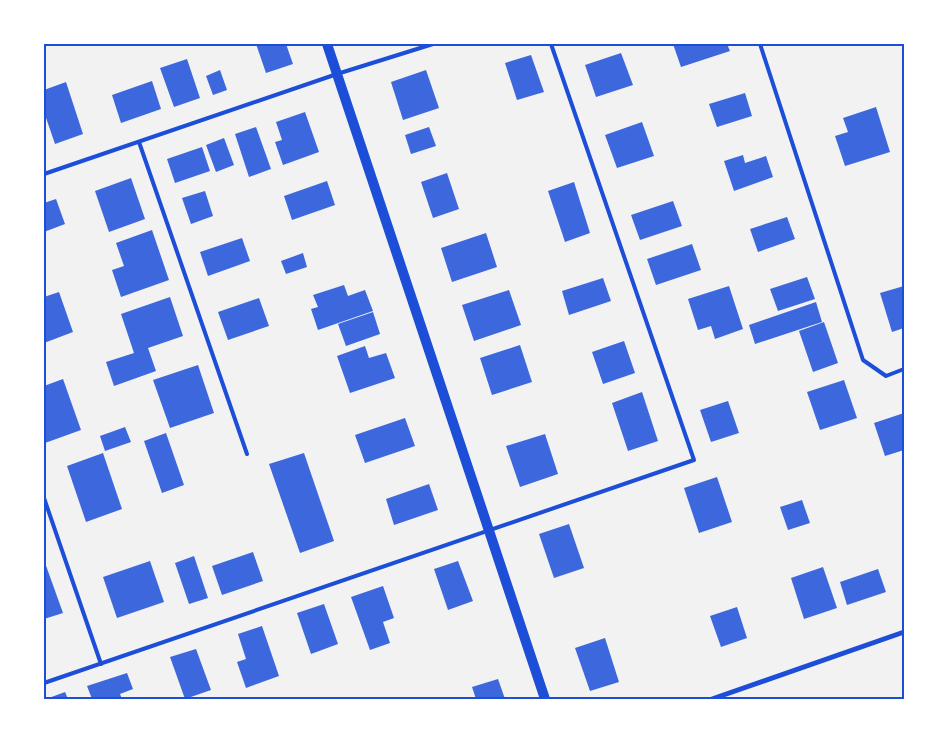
<svg xmlns="http://www.w3.org/2000/svg" width="948" height="743" font-family="'Fira Sans',sans-serif">
	<rect width="100%" height="100%" fill="#f2f2f2"/>
	<g fill="#3d67dc">
		<path d="M256,44h30l7,20 -27,9z"/>
		<path d="M673,44h54l3,7 -49,16z"/>
		<path d="M621,53l12,32 -37,12 -11,-32z"/>
		<path d="M531,55l13,37 -27,8 -12,-37z"/>
		<path d="M187,59l13,39 -26,9 -14,-39z"/>
		<path d="M220,70l7,20 -14,5 -7,-19z"/>
		<path d="M426,70l13,38 -36,12 -12,-38z"/>
		<path d="M152,81l9,28 -40,14 -9,-28z"/>
		<path d="M66,82l17,52 -28,10 -11,-32v-22z"/>
		<path d="M745,93l7,23 -35,11 -8,-23z"/>
		<path d="M876,107l14,45 -45,14 -10,-30 13,-4 -5,-14z"/>
		<path d="M305,112l14,40 -36,13 -8,-23 7,-2 -6,-18z"/>
		<path d="M642,122l12,34 -37,12 -12,-33z"/>
		<path d="M256,127l15,42 -22,8 -14,-43z"/>
		<path d="M429,127l7,19 -25,8 -6,-19z"/>
		<path d="M224,138l10,27 -18,7 -10,-27z"/>
		<path d="M202,147l8,24 -35,12 -8,-24z"/>
		<path d="M743,155l2,8 21,-7 7,21 -39,14 -10,-30z"/>
		<path d="M447,173l12,36 -26,9 -12,-36z"/>
		<path d="M131,178l14,41 -36,13 -14,-41z"/>
		<path d="M327,181l8,24 -43,15 -8,-24z"/>
		<path d="M574,182l16,51 -25,9 -17,-51z"/>
		<path d="M205,191l8,25 -22,8 -9,-26z"/>
		<path d="M56,199l9,25 -21,8v-29z"/>
		<path d="M673,201l9,25 -42,14 -9,-25z"/>
		<path d="M787,217l8,22 -37,13 -8,-23z"/>
		<path d="M152,230l17,50 -48,17 -9,-27 12,-4 -8,-23z"/>
		<path d="M486,233l11,34 -45,15 -11,-34z"/>
		<path d="M242,238l8,23 -42,15 -8,-24z"/>
		<path d="M692,244l9,26 -45,15 -9,-26z"/>
		<path d="M303,253l4,14 -21,7 -5,-13z"/>
		<path d="M807,277l8,22 -37,12 -8,-22z"/>
		<path d="M603,278l8,23 -42,14 -7,-24z"/>
		<path d="M344,285l4,11 17,-6 8,21 -55,19 -7,-21 7,-2 -5,-12z"/>
		<path d="M729,286l14,43 -28,10 -4,-13 -13,4 -10,-31z"/>
		<path d="M904,286v42l-12,4 -12,-39z"/>
		<path d="M509,290l12,35 -47,16 -12,-36z"/>
		<path d="M59,292l14,40 -29,11v-46z"/>
		<path d="M170,297l13,39 -35,12 8,23 -42,15 -8,-24 28,-9 -13,-39z"/>
		<path d="M259,298l10,28 -41,14 -10,-28z"/>
		<path d="M816,302l6,20 -67,22 -6,-19z"/>
		<path d="M373,312l7,22 -34,12 -8,-22z"/>
		<path d="M824,322l14,41 -25,9 -14,-41z"/>
		<path d="M624,341l11,32 -32,11 -11,-32z"/>
		<path d="M520,345l12,37 -40,13 -12,-37z"/>
		<path d="M365,346l4,12 17,-5 9,25 -45,15 -13,-37z"/>
		<path d="M198,365l16,48 -44,15 -17,-48z"/>
		<path d="M63,379l18,51 -36,13 -1,-3v-54z"/>
		<path d="M844,380l13,38 -37,12 -13,-38z"/>
		<path d="M642,392l16,49 -30,10 -16,-48z"/>
		<path d="M728,401l11,32 -28,9 -11,-32z"/>
		<path d="M904,413v37l-19,6 -11,-33z"/>
		<path d="M405,418l10,28 -50,17 -10,-28z"/>
		<path d="M125,427l6,15 -26,9 -5,-15z"/>
		<path d="M166,433l18,52 -22,8 -18,-52z"/>
		<path d="M545,434l13,40 -38,13 -14,-41z"/>
		<path d="M103,453l19,56 -36,13 -19,-56z"/>
		<path d="M304,453l30,88 -34,12 -31,-89z"/>
		<path d="M717,477l15,45 -33,11 -15,-45z"/>
		<path d="M429,484l9,26 -44,15 -8,-26z"/>
		<path d="M802,500l8,23 -22,7 -8,-23z"/>
		<path d="M569,524l15,44 -30,10 -15,-44z"/>
		<path d="M253,552l10,29 -41,14 -10,-29z"/>
		<path d="M194,556l14,42 -19,6 -14,-41z"/>
		<path d="M44,560l19,53 -19,6z"/>
		<path d="M150,561l14,41 -47,16 -14,-41z"/>
		<path d="M458,561l15,40 -25,9 -14,-41z"/>
		<path d="M823,567l14,41 -33,11 -13,-41z"/>
		<path d="M878,569l8,23 -39,13 -7,-23z"/>
		<path d="M383,586l11,32 -11,4 7,21 -20,7 -19,-53z"/>
		<path d="M324,604l14,40 -27,10 -14,-41z"/>
		<path d="M737,607l10,31 -26,9 -11,-31z"/>
		<path d="M262,626l17,50 -33,12 -9,-26 9,-3 -8,-25z"/>
		<path d="M605,638l14,44 -29,9 -15,-43z"/>
		<path d="M196,649l15,41 -26,9 -15,-42z"/>
		<path d="M127,673l6,16 -13,5 2,5h-30l-5,-13z"/>
		<path d="M498,679l7,20h-29l-4,-12z"/>
		<path d="M65,692l3,7h-22z"/>
	</g>
	<g fill="none" stroke-linecap="round" stroke-linejoin="round">
		<g stroke="#1d4ed8" stroke-width="4">
			<path d="M760,44l103,316 23,16 18,-7"/>
			<path d="M139,142l108,312"/>
			<path d="M44,174l293,-100 96,-30"/>
			<path d="M44,498l57,166"/>
			<path d="M44,683l650,-223 -143,-416"/>
		</g>
		<path stroke="#1d4ed8" stroke-width="5" d="M712,699l192,-67"/>
		<path stroke="#1d4ed8" stroke-width="10" d="M327,44l218,655"/>
	</g>
	<rect width="948" height="743" fill="none" stroke="#ffffff" stroke-width="90"/>
	<rect x="45" y="45" width="858" height="653" fill="none" stroke="#1d4ed8" stroke-width="2"/>
</svg>
